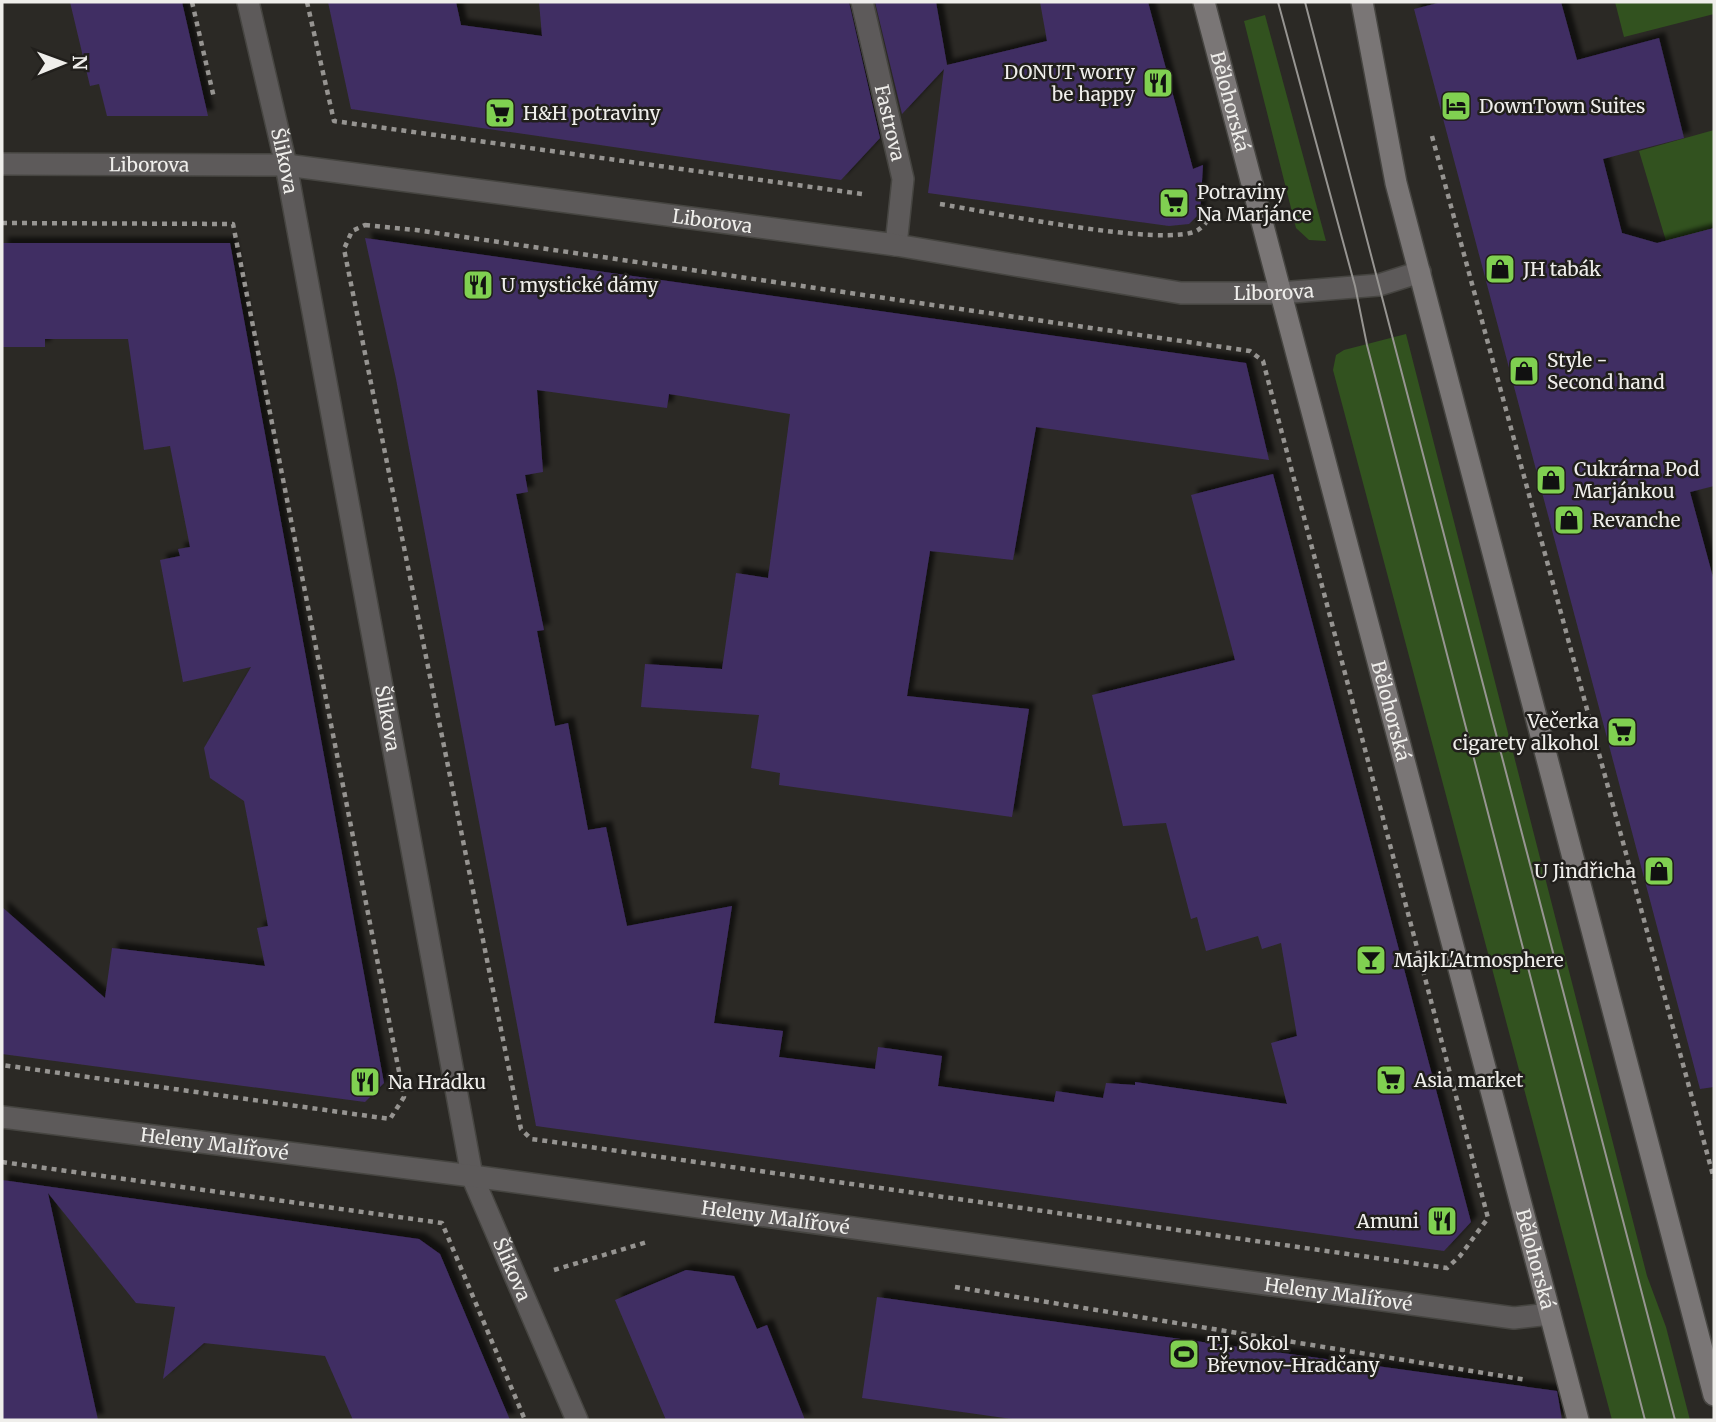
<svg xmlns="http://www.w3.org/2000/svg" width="1716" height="1422" font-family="Merriweather,serif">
	<defs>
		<filter id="shadow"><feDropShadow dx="6" dy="-6" stdDeviation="2" flood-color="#0009"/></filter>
	</defs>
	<rect width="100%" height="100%" fill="#2b2925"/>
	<g fill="#32521f">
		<path d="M1615,2h99v12l-90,23z"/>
		<path d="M1265,15l61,226 -17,-1 -13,-12 -52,-207z"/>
		<path d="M1714,130v98l-7,2 7,29v132l-10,3 -35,-154 -3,1 -27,-90z"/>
		<path d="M1406,334l241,942 19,51 24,93h-78l-279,-1050 3,-15 8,-5z"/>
	</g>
	<g fill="#402e63" filter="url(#shadow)">
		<path d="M70,2h112l26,114h-101l-8,-32 -9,2z"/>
		<path d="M328,2h128l5,23 81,11 -3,-34h310l31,136 -39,42 -490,-71z"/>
		<path d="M875,2h61l11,63 100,-24 -7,-39h108l45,167 10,-4 -3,48 -11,11 -20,2 -241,-33 16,-124 -42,45z"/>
		<path d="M1442,2h119l16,58 82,-22 25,100 -81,21 19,74 35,10 57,-15v258l-24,6 24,89v506l-14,2 -286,-1080z"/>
		<path d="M365,238l881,125 23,97 -233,-33 -23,133 -83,-9 -23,145 122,13 -17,108 -233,-32 1,-12 -29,-5 8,-53 -118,-8 4,-43 77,5 14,-96 32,5 22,-164 -121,-20 -2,14 -130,-18 6,82 -18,3 3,17 -12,2 28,136 -7,1 18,95 13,-3 20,107 18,-3 21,99 105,-20 -18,117 69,8 -4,26 96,12 3,-22 64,9 -4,30 116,16 2,-11 47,7 3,-15 29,2v-3l152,22 -16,-61 26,-7 -16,-93 -19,6 -4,-13 -52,15 -9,-34 -6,2 -25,-96 -43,3 -31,-131 143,-35 -44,-165 82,-21 198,748 -27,29 -908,-125 -140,-747z"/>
		<path d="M2,243h228l154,840 -19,19 -363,-48v-147l103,91 7,-50 153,18 -8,-38 11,-2 -24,-125 -34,-23 -6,-30 47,-81 -68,15 -23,-122 20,-4 -2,-7 12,-2 -20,-101 -26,4 -16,-111h-83v8h-43z"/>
		<path d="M2,1180l417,59 21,15 70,166h-157l-28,-64 -121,-13 -41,36 12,-72 -39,-4 -88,-110 50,227h-96z"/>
		<path d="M686,1270l48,6 23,53 10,-4 38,95h-139l-51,-120z"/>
		<path d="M877,1297l680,94 5,29h-543l-157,-22z"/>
	</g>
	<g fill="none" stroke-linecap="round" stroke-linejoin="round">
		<g stroke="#464541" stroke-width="24">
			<g id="street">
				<path id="s1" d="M248,2l38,163 186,1011 105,244"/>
				<path id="s2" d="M862,2l41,177 -7,66"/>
				<path id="s3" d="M2,164l284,1 610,80 285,48h99l99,-8 41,-13"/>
				<path id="s4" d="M2,1117l470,59 1042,142 36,-4"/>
			</g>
		</g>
		<g stroke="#464541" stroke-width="24">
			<g id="secondary">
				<path id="s5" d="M1204,2l374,1418"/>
				<path d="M1362,2l34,181 318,1212"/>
			</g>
		</g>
		<g stroke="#969491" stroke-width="4.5" stroke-dasharray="5 5" stroke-linecap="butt">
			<path d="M192,2l22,96"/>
			<path d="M307,2l27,119 528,73"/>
			<path d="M1432,136l282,1043"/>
			<path d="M940,204c44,7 228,45 258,26 7,-4 13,-15 18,-21"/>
			<path d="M2,223l231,1 171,873 -14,22 -388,-54"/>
			<path d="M365,225l51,5 834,121 13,10 225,857 -28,38 -13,12 -900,-127 -16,-2 -10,-10 -177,-880 8,-18z"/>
			<path d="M2,1162l440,61 83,197"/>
			<path d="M554,1270l93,-28"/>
			<path d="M955,1287l572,93"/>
		</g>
		<use href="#street" stroke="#5d5a5a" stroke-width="21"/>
		<use href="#secondary" stroke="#7a7676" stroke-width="21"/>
		<g stroke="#979592" stroke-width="2">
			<path d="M1278,2l77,284 12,59 278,1075"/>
			<path d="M1305,2l370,1418"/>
		</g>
	</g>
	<defs>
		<g id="restaurant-square" transform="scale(1.575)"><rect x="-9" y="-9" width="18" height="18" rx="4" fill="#80d051" stroke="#211f1c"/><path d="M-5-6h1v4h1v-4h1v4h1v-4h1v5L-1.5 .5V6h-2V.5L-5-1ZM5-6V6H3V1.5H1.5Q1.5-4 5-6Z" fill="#111"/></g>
		<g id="hotel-square" transform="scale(1.575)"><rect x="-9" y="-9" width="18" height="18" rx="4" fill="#80d051" stroke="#211f1c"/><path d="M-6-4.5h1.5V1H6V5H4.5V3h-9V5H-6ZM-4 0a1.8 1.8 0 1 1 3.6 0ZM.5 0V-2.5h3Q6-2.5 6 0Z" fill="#111"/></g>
		<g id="supermarket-square" transform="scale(1.575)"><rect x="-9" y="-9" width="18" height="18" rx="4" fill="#80d051" stroke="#211f1c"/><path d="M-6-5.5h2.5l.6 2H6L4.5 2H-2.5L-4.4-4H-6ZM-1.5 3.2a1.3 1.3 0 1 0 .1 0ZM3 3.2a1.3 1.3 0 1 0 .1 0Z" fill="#111"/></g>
		<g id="shop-square" transform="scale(1.575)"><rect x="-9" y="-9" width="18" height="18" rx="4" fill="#80d051" stroke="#211f1c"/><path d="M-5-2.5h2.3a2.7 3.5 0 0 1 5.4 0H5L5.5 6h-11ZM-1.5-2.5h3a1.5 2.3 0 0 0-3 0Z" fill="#111"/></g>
		<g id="bar-square" transform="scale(1.575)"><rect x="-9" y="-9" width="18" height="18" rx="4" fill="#80d051" stroke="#211f1c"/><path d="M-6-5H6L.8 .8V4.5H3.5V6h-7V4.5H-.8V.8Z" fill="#111"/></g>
		<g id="stadium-square" transform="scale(1.575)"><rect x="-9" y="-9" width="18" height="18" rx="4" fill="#80d051" stroke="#211f1c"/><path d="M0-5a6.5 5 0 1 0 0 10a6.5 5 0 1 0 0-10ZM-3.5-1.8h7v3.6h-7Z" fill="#111"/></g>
	</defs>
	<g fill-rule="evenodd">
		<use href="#restaurant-square" x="1158" y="83"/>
		<use href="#hotel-square" x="1456" y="106"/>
		<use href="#supermarket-square" x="500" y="113"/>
		<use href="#supermarket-square" x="1174" y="203"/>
		<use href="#shop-square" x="1500" y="269"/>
		<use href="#restaurant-square" x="478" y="285"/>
		<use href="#shop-square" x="1524" y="371"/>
		<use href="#shop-square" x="1551" y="480"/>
		<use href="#shop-square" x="1569" y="520"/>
		<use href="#supermarket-square" x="1622" y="732"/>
		<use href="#shop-square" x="1659" y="871"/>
		<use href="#bar-square" x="1371" y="960"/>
		<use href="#supermarket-square" x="1391" y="1080"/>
		<use href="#restaurant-square" x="365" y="1082"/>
		<use href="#restaurant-square" x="1442" y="1221"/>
		<use href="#stadium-square" x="1184" y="1354"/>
	</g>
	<g text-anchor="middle" stroke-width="5" stroke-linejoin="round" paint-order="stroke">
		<g font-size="19" fill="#efeeeb" stroke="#211f1c" text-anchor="start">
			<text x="1135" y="79" text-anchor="end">DONUT worry<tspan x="1135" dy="22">be happy</tspan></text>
			<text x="1479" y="113">DownTown Suites</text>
			<text x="523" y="120">H&amp;H potraviny</text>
			<text x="1197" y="199">Potraviny<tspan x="1197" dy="22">Na Marjánce</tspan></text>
			<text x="1523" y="276">JH tabák</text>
			<text x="501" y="292">U mystické dámy</text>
			<text x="1547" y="367">Style -<tspan x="1547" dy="22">Second hand</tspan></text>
			<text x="1574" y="476">Cukrárna Pod<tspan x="1574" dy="22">Marjánkou</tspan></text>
			<text x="1592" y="527">Revanche</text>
			<text x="1599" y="728" text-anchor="end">Večerka<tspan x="1599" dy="22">cigarety alkohol</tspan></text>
			<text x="1636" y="878" text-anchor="end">U Jindřicha</text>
			<text x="1394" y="967">MajkL'Atmosphere</text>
			<text x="1414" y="1087">Asia market</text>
			<text x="388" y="1089">Na Hrádku</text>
			<text x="1419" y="1228" text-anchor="end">Amuni</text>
			<text x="1207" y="1350">T.J. Sokol<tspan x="1207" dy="22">Břevnov-Hradčany</tspan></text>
		</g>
		<g font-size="19" fill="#efeeeb" stroke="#211f1c">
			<text dy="7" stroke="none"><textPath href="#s5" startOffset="103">Bělohorská</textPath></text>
			<text dy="7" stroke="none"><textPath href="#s2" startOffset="124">Fastrova</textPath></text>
			<text dy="7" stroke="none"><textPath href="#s1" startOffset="163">Šlikova</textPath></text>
			<text dy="7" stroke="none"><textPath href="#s3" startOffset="147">Liborova</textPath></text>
			<text dy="7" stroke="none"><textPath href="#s3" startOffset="714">Liborova</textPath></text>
			<text dy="7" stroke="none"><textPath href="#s3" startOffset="1281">Liborova</textPath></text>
			<text dy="7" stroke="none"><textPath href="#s5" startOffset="733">Bělohorská</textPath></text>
			<text dy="7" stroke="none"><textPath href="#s1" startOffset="730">Šlikova</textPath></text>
			<text dy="7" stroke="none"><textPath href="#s4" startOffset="214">Heleny Malířové</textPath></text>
			<text dy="7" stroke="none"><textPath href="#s4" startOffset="780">Heleny Malířové</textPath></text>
			<text dy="7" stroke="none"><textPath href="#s5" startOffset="1300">Bělohorská</textPath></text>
			<text dy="7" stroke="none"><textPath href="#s1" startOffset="1297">Šlikova</textPath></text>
			<text dy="7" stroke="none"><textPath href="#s4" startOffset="1348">Heleny Malířové</textPath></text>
		</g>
	</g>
	<rect width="1716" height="1422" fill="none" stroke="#efeeeb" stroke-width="7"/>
	<g transform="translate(63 63) rotate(89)" stroke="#211f1c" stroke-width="5" paint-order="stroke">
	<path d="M0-5L12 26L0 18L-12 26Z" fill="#efeeeb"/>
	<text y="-10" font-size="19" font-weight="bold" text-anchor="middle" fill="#efeeeb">N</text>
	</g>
</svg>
